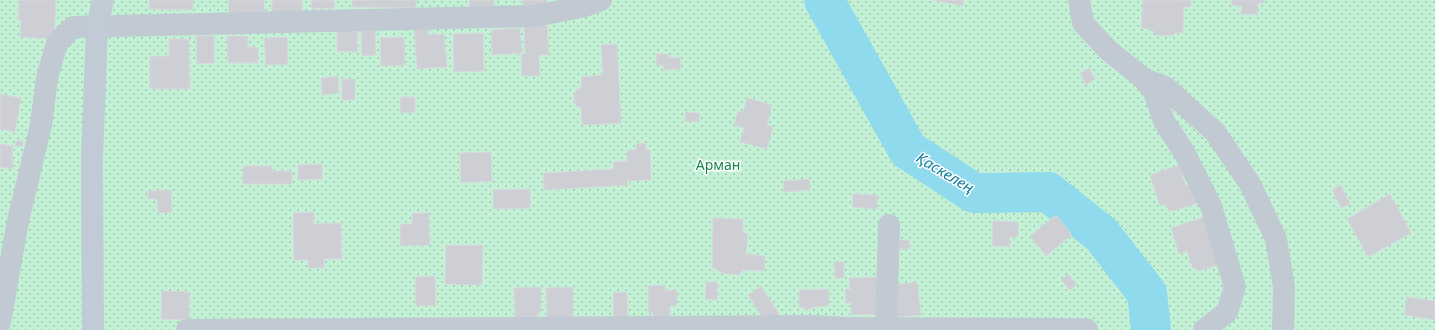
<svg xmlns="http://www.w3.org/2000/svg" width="1435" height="330" font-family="'Noto Sans',sans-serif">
	<defs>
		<pattern id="grass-dots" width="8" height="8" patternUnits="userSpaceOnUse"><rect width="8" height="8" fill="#c3f1d5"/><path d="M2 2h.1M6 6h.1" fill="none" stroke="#a0c6b0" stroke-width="1.8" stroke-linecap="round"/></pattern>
	</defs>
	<rect width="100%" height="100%" fill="#f5f3f3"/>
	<rect fill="url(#grass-dots)" x="0" y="0" width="1435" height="330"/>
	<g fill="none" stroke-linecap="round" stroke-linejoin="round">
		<path stroke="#90daee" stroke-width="40" d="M824,0l84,150 66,43 74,-1 53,42 46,59 4,37"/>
	</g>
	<g fill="#cdcfd5" stroke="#d7d9de">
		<path d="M19,0h37l-2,39 -34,-2 1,-17h-3z"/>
		<path d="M149,0h44v10l-44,-1z"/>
		<path d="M228,0h36l1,12 -36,1z"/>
		<path d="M272,0h30v12l-30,1z"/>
		<path d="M311,0h23l1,8 -23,1z"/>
		<path d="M352,0h64v8l-64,-1z"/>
		<path d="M469,0h25v6l-25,1z"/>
		<rect x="523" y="0" width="24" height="6"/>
		<path d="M933,0h31l-1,6z"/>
		<path d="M1143,0h48v7h-7l-1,26h-8l-3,3 -16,-1 -5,-6 -10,-1z"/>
		<path d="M1232,0h32v3h-6l-1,12 -16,-1 1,-8 -11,-1z"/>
		<path d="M547,24l2,31h-10l1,21h-18l-1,-22 4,-1 -1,-28z"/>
		<path d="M428,26l1,9 15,-1 3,33 -30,2 -3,-42z"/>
		<path d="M520,28l2,25 -30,2 -1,-25z"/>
		<path d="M337,30l21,1 -1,21 -20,-1z"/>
		<path d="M361,30h14l1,25 -14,1z"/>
		<path d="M483,33l1,38 -30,1 -1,-38z"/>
		<path d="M196,36h18v27l-17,1z"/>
		<path d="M227,36h21v11h10v16h-30z"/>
		<path d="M287,37l1,27 -22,1 -2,-27z"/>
		<path d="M404,37l1,28 -24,1 -1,-28z"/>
		<path d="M169,39h20l1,50h-40v-33h19z"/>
		<path d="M617,44l4,79 -39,2 -1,-17 -4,-1 -3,-5v-7l2,-4 6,-4 -1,-10 22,-2 -2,-30z"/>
		<path d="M656,54h12l1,4 11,-1 1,12 -18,1v-5h-7z"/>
		<path d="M1089,68l6,11 -9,6 -6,-12z"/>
		<path d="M338,76l1,17 -17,2 -1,-17z"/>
		<rect x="342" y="79" width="13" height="21"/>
		<path d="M0,94l21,4 -6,34 -15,-3z"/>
		<path d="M400,97h15v15l-15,1z"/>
		<path d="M747,98l25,7 -5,20 6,2 -6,22 -27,-7 4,-14 -10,-3 4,-14 5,1z"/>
		<path d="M685,112l15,1 -1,9 -14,-1z"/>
		<path d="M16,141h7v5h-8z"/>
		<path d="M645,143l1,7h4l1,30 -24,1 1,4 -84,5 -1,-17 71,-4 -1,-7 14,-1v-11h9v-6z"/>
		<path d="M0,144l13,2 -1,9 1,7v7l-13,-2z"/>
		<path d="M491,152l1,29 -31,2 -1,-30z"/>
		<path d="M322,164v15l-24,1v-15z"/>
		<path d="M1179,165l7,21 5,-2 7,19 -25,8 -5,-1 -2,-6 -6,2 -10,-31z"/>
		<path d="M243,166h29v5h20v13h-49z"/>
		<path d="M809,179l1,11 -26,2 -1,-11z"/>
		<path d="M1341,185l9,19 -9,4 -9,-18z"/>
		<path d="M530,189v19l-37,1v-19z"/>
		<path d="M171,190l1,22 -14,1 -1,-14h-9v-8z"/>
		<path d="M853,194l24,1v14l-25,-2z"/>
		<path d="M1390,194l21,39 -43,24 -21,-38z"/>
		<path d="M314,212v12l27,-1 1,36h-18v9h-16v-8h-14l-1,-47z"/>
		<path d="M412,213h17l1,32 -30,1v-22h12z"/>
		<path d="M1056,215l16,20 -26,21 -16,-20z"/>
		<path d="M1207,216l16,48 -25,7 -6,-4 -5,-16 -8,3 -8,-26z"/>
		<path d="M713,218l30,1v12l5,4 -2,19 19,2 -1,15 -20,-1 -5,5 -17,-2 -10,-6z"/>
		<path d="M993,221l25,1v15h-8v10l-18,-1z"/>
		<rect x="895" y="240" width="14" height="9"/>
		<path d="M446,245h37l-1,40 -37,-1z"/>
		<path d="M834,262h10v16h-9z"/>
		<path d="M1068,274l9,10 -7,6 -9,-10z"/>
		<path d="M435,276l1,29 -20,1 -1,-29z"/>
		<path d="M881,277l1,37 -31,1v-12h-5l-1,-14h5l-1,-11z"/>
		<path d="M706,282h12l-1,18 -12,-1z"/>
		<path d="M917,282l4,33 -26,2 -4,-32z"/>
		<path d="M665,285v6l12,-1v16h-7v12h-17v-5h-5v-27z"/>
		<path d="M761,286l24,37 -20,-1 -17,-27z"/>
		<path d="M541,287v24l-5,6h-21l-1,-29z"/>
		<path d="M573,287v30l-26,1 -1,-30z"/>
		<path d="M829,289v17l-15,1 -6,3 -9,-3v-17z"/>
		<path d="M162,291l28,1 -1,28 -28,-1z"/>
		<path d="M627,292l1,28h-14l-1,-27z"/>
		<path d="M1407,297l28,4v19l-31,-5z"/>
	</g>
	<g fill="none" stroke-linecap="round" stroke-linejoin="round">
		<g stroke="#c1cad2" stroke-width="22">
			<path d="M1079,0l4,23 25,27 36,29 21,8 50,45 35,52 26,55 8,48 -1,43"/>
			<path d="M1144,79l10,13 10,29 20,31 27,54 24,81 -8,25 -23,18"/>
			<path d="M0,322l18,-101 23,-96 6,-47 10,-35 16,-16 462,-11 50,-10 16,-6"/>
			<path d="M886,328l3,-103"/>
			<path d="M187,330l625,-4 37,2 237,1 1,1"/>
		</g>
		<path stroke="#c1cbd6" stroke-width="22" d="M93,330l-1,-171 5,-132 6,-27"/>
	</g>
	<g text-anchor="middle" stroke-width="3" stroke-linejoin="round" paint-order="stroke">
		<g font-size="14" fill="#17864f" stroke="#fff">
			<text x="718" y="170">Арман</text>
		</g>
		<g font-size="15" font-style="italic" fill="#0c7c9b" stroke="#fff">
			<text transform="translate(945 173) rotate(31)" y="5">Қаскелең</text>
		</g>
	</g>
</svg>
